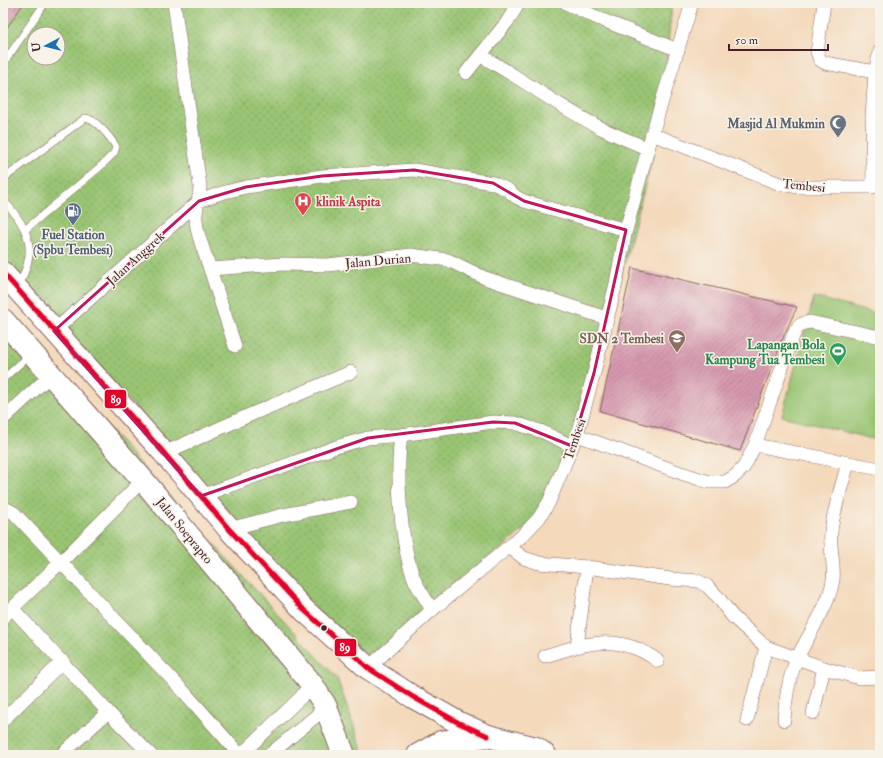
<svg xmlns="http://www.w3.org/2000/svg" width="883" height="758" font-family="'IM FELL Double Pica',serif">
	<defs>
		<pattern id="park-dots" width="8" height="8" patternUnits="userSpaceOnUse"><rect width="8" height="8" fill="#99c573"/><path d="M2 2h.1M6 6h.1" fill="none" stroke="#7f9f5f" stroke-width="1.8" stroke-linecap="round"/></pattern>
		<pattern id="building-hatch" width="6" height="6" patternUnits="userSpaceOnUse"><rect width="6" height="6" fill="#d699ae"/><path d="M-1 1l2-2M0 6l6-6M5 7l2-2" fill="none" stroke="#b07c8e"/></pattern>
	</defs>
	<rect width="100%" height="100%" fill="#f7f3e8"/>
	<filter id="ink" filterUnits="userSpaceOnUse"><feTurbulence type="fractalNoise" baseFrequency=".025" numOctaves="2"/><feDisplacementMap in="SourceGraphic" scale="8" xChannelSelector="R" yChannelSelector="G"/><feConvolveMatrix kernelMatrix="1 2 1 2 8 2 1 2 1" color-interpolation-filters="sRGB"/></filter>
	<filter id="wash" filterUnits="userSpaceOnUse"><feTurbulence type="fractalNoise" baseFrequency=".012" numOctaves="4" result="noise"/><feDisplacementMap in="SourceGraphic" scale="16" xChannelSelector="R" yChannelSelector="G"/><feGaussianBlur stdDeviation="0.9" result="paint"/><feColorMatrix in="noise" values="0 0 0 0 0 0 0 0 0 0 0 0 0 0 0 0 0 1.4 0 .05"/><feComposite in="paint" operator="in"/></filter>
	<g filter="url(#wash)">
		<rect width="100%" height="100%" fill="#f4d9bb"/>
		<g fill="url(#park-dots)" stroke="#72724f" fill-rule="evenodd">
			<path d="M3,3h669l-13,130 -79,297 -42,87 -172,148 -363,-405zM34,34h24v24h-24z"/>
			<path d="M3,307l146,167 188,204 27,77h-361z"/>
		</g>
		<path fill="#99c573" stroke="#72724f" d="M814,297l66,18v126l-98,-25z"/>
		<g id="blocks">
			<g fill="url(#building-hatch)">
				<path d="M3,3h21l-21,30z"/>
				<path d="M632,268l165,39 -12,26 -45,118 -140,-40z"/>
			</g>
		</g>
	</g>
	<g filter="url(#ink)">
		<use href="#blocks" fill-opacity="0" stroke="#86605d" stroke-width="1"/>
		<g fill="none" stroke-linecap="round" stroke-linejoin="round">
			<g stroke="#86605d" stroke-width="8">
				<g id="service">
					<path d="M3,64l42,-61"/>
					<path d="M3,179l82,-61c10,0 26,20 31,29l-2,6 -13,13 -75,63"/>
					<path d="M3,200c17,18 32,39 24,65 -2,7 -5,14 -8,20"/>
					<path d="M3,379l28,-25"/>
				</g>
			</g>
			<g stroke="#86605d" stroke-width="14">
				<g id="minor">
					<path d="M174,3l26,183c0,12 -5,22 -4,34 1,17 9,33 14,49l73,-5 45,1 83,-10 37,5 37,18 121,40"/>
					<path d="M566,3l34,16 78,31"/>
					<path d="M481,56c42,23 79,52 122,73 14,7 30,13 45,20"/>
					<path d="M875,72l5,-21"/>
					<path d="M466,73l41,-51 12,-19"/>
					<path d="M652,134l128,50 19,3h74l-1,-69 3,-46 -50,-9 -5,-3 -3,-8 7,-49"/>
					<path d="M210,269l25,77"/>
					<path d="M54,331l145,-130 22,-8 25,-6 76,-11 92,-6 79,13 15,7 8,7 8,4 102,29"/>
					<path d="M3,419l49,-45"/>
					<path d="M401,435c-5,39 -1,110 14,146 5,10 12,20 17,29"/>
					<path d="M577,435l104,38 28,9h16l10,-6 9,-9 11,-22 125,24"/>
					<path d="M755,445l38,-109c5,-10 5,-12 17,-14l70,15"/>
					<path d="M164,453l88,-39 99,-42"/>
					<path d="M201,496l135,-49 32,-9 33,-3 92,-13 22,1 28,9 29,14"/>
					<path d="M3,507l11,6 172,181 54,61"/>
					<path d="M229,529l54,-14 68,-13"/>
					<path d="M509,547l15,11 15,5 48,4 83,12 28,2 9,5 11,11 14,19 34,31 58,21 35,10 21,-1"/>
					<path d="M12,608l96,104 43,43"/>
					<path d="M3,617l58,-55 82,-82"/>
					<path d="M577,646l10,-79"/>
					<path d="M545,656c41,-13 75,-24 113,5"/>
					<path d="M368,668l64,-58 90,-74 17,-18 10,-16 28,-67 17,-62 22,-90 10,-53 26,-96 40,-131"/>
					<path d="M813,713l11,-45"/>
					<path d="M3,720l60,-59"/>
					<path d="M747,720l19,-73"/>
					<path d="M784,720c1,-18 4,-37 10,-54 11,-29 34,-55 39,-86 2,-16 -4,-33 -2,-49 3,-23 11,-46 17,-68"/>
					<path d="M61,755l47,-43"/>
					<path d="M241,755l60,-58 10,-14"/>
					<path d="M269,755l47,-39 9,-11"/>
				</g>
			</g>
			<g stroke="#86605d" stroke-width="24">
				<g id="trunk">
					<path d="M3,273l161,180 65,76 75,81 64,58 45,29 46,26 29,13"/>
					<path d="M3,320l140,160 168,203 14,22 19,50"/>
					<path d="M418,755l23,-13 47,-6 48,12 9,7"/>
				</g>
			</g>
			<use href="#service" stroke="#fff" stroke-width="7"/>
			<use href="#minor" stroke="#fff" stroke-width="13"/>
			<use href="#trunk" stroke="#fff" stroke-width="22"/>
			<g stroke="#f7f3e8" stroke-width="8">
				<path id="bus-1" d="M3,273l161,180 65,76 75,81 64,58 45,29 46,26 29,13"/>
			</g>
			<use href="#bus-1" stroke="#e4002b" stroke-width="5"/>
		</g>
	</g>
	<path fill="none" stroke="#c2185b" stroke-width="3" stroke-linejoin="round" d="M414,170l79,13 31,18 102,29 -32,143 -22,73 -57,-23 -22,-1 -125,16 -167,58 -147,-165 145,-130 47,-14 76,-11z"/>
	<defs>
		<g id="mosque-pin" transform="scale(0.9)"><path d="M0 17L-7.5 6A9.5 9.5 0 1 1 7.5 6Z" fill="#6b7280" stroke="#f7f3e8"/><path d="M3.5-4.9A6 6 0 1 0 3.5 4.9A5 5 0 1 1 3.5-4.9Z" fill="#fff"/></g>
		<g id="hospital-pin" transform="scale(0.9)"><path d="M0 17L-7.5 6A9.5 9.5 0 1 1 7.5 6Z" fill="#e0444e" stroke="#f7f3e8"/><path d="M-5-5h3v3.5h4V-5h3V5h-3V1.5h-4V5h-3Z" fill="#fff"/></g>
		<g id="fuel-pin" transform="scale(0.9)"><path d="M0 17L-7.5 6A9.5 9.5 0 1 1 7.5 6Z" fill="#5c6f8a" stroke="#f7f3e8"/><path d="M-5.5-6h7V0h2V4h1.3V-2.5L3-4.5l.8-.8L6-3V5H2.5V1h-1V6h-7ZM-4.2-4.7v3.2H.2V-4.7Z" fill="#fff"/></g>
		<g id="school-pin" transform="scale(0.9)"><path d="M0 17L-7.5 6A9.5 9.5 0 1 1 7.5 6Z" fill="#8d6e63" stroke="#f7f3e8"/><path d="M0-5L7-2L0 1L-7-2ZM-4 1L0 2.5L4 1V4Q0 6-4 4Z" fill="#fff"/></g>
		<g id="stadium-pin" transform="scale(0.9)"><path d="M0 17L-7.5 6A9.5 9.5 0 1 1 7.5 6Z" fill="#2e9e5b" stroke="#f7f3e8"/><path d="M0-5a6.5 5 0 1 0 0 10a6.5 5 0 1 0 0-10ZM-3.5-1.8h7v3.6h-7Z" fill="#fff"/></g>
	</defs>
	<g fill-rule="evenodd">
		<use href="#mosque-pin" x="838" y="123"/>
		<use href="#hospital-pin" x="303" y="201"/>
		<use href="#fuel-pin" x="73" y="211"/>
		<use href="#school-pin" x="677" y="338"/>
		<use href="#stadium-pin" x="838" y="351"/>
	</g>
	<circle fill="#4a1f2b" stroke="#f7f3e8" stroke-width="1.5" cx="324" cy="628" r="3.5"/>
	<g text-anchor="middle" stroke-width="3" stroke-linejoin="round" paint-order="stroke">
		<g font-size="13" font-weight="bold" fill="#5b616d" stroke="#f7f3e8" text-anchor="end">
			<text x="825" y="128">Masjid Al Mukmin</text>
		</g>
		<g font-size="13" fill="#4a1f2b" stroke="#f7f3e8">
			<text transform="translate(804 185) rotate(6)" y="5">Tembesi</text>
			<text transform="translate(135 258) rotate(-42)" y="5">Jalan Anggrek</text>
			<text transform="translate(378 260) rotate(-5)" y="5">Jalan Durian</text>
			<text transform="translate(574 439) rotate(-71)" y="5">Tembesi</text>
			<text transform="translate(185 530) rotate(51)" y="5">Jalan Soeprapto</text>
		</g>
		<g font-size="13" font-weight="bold" fill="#be3a42" stroke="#f7f3e8" text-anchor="start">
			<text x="316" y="206">klinik Aspita</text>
		</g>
		<g font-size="13" font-weight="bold" fill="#4e5e75" stroke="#f7f3e8">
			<text x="73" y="239">Fuel Station<tspan x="73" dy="15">(Spbu Tembesi)</tspan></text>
		</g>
		<g font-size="13" font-weight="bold" fill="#785e54" stroke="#f7f3e8" text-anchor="end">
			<text x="664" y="343">SDN 2 Tembesi</text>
		</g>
		<g font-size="13" font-weight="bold" fill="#27864d" stroke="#f7f3e8" text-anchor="end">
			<text x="825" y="349">Lapangan Bola<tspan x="825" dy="15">Kampung Tua Tembesi</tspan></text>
		</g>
	</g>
	<g stroke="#f7f3e8" stroke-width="1.5">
		<rect x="104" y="389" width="23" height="20" rx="4" fill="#e4002b"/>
		<rect x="334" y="638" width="23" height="19" rx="4" fill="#e4002b"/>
	</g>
	<g font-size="11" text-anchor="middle" font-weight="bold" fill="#fff">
		<text x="116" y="403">89</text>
		<text x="345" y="651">89</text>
	</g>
	<rect width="883" height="758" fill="none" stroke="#f7f3e8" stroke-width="16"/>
	<g transform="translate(46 46) rotate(263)"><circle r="19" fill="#f7f3e8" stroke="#b29e9c"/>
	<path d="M0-3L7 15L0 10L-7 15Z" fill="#1f6fb2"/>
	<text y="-6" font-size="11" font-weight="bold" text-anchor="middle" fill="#4a1f2b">U</text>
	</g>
	<path d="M729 44v6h99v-6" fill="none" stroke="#4a1f2b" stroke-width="2"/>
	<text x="735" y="44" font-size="12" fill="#4a1f2b" stroke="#f7f3e8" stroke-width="3" paint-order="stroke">50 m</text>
</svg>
